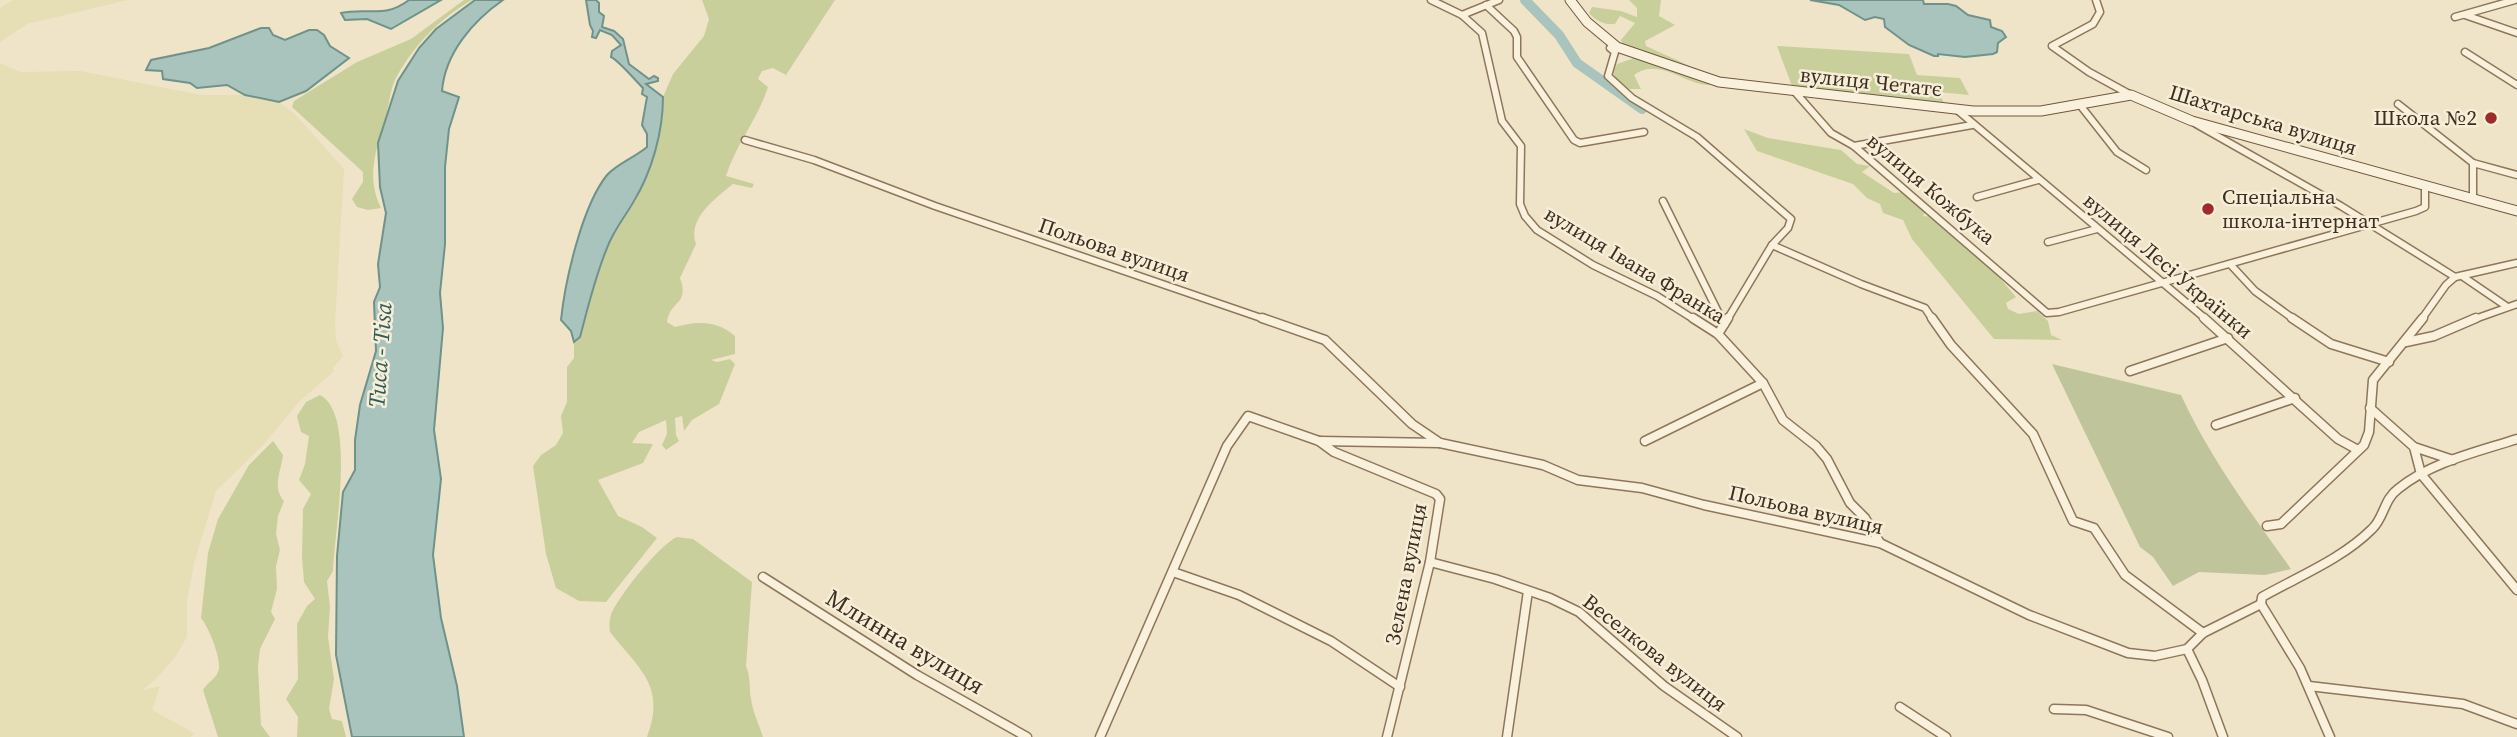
<svg xmlns="http://www.w3.org/2000/svg" width="2517" height="737" font-family="'Source Serif 4',serif">
	<rect width="100%" height="100%" fill="#f0e4c8"/>
	<g fill="#e6deb5">
		<path d="M13,0h115l-101,24 -27,18v-34z"/>
		<path d="M0,63l20,9 60,-1 121,24h44l34,7 16,12 49,55 -9,154 1,17 7,16 -10,12 1,3 -35,31 -35,42 -48,47 -21,69 -8,41v36l-11,19 -20,23 -13,11 17,-4 -8,24 42,23 -3,4h-191z"/>
	</g>
	<g fill="#c9cf9b">
		<path d="M464,0h8c-32,18 -60,47 -77,80 -5,11 -6,25 -9,36 -9,33 -21,59 -5,92l-13,2 -11,-3 -5,-8 11,-17v-10l-71,-65 2,-6 63,-39 54,-23z"/>
		<path d="M702,0h133l-49,75 -13,-7 -11,3 -4,8 10,8c-10,32 -32,57 -42,89l28,8 -2,4 -19,-4c-17,14 -46,34 -37,60l-16,34c10,27 -10,22 -13,44l8,5c22,-6 42,-7 60,9v18l-24,6 6,2 13,-3 5,5 -16,40 -27,16 -8,11 -2,-15 -7,2 1,17 3,6 -13,9 -4,-5 5,-11 -1,-14 -27,12 -7,11 21,1 -10,19 -45,17 20,36 24,11 15,11 -51,64 -27,-1 -23,-13 -10,-34 -13,-88 8,-11 15,-10 7,-12 -2,-17 6,-14v-35l7,-9v-16l6,-5 14,-53 13,-37 29,-47 18,-45 8,-36 1,-22 10,-23 31,-38 5,-17z"/>
		<path d="M1629,0h32l-2,16 16,9 -30,16 1,5 70,32 -5,7c-24,2 -51,-29 -77,-10l7,14h-18c-8,-9 -12,-13 -6,-25l20,-7 -14,-12 -2,-5 14,-17 -15,-7 -5,8c-11,1 -19,-3 -26,-11l3,-6 29,4 16,6v-9z"/>
		<path d="M1777,46l132,8 8,21 43,3 9,17 -31,-3 9,16 -143,-16 -12,-6z"/>
		<path d="M1744,129l24,9 73,12 16,14 13,2 -8,6 32,21 10,-1 22,19 -3,5 11,1 64,59 18,21 -10,6 2,6 11,5 18,-3 11,10 3,14 11,5 -68,-1 -82,-100 -9,-19 -20,-7 -3,-9 -13,-6 -14,-14 -96,-33z"/>
		<path d="M320,395c37,19 14,139 13,176l-6,10 3,26 -2,30 6,42 -5,30 3,10 10,2 4,16h-49l1,-20 -12,-18 12,-20 -1,-55 10,-18 8,-7 -11,-17 -2,-25 1,-48 8,-15 -12,-14 6,-16 4,-28 -8,-4 -4,-16 9,-14z"/>
		<path d="M273,441l10,14c-2,16 -11,33 1,46l-6,15 -2,18 4,16 -4,16 1,23 -6,23 4,7 -15,30 -2,18 3,58 9,12h-52l-15,-47c4,-7 13,-12 15,-18 5,-11 -10,-46 -17,-54l7,-65 10,-34 31,-54z"/>
		<path d="M677,537l16,2 59,43 -6,84c5,12 3,21 5,33 2,14 8,25 12,38h-116c20,-51 -9,-69 -37,-105 -1,-6 -1,-11 1,-17 6,-17 49,-71 66,-78z"/>
	</g>
	<path fill="#bfc49a" d="M2052,364l129,31c29,63 70,118 110,174l-26,6 -66,-3 -26,14 -20,-29 -13,-10z"/>
	<g fill="#a9c4bc" stroke="#6f938a" stroke-width="2">
		<path d="M409,0h32l-50,29 -24,-10 -22,1 -4,-7c28,-6 43,6 68,-13z"/>
		<path d="M475,0h28c-30,21 -58,53 -61,91l17,6 -10,32 -4,38v77l-5,49 3,35 -9,102 7,49 -8,76 8,63 16,68 7,51h-112l-16,-82 1,-99 6,-64 12,-22v-30l5,-35 16,-54 -2,-49 6,-15 -2,-23 8,-51 -6,-26 -2,-44 20,-62 21,-33 17,-19z"/>
		<path d="M586,0h10l3,3v9l5,4 -2,11 12,4 9,8 6,25 20,15 5,-3 4,2v3l-12,3 17,13c0,35 -11,74 -29,104 -9,16 -21,30 -27,47 -12,29 -19,59 -27,89l-6,5 -3,-11 -10,-11c4,-39 21,-114 46,-145 11,-12 27,-17 40,-28v-13l-5,-9 5,-28 -5,-3 1,-6c-7,-7 -26,-29 -32,-31l1,-6 9,-6 -9,-10 -12,-5 -4,8 -4,-1 1,-6 -3,-6z"/>
		<path d="M1810,0h113l1,4h24l8,2 12,9 22,5 1,7 11,4 4,6 -8,6 -1,9 -4,2 -28,3 -27,-3v2h-4l-25,-11 -24,-18 -1,-8 -9,-2 -10,3 -26,-15z"/>
		<path d="M261,28h8l4,7 12,5 24,-10h8l7,5 6,11 19,12 -43,33 -27,11 -34,-7 -18,-10 -30,3 -7,-5 -27,-4 -1,-8 -16,-1 5,-10 58,-12z"/>
	</g>
	<g fill="none" stroke-linecap="round" stroke-linejoin="round">
		<path stroke="#a9c4bc" stroke-width="10" d="M1525,0l34,35 18,28 65,46"/>
		<g stroke="#8d765c" stroke-width="9">
			<g id="street-far1">
				<path d="M1431,0l31,15 20,18 20,88 19,25 -1,58 5,12 12,14 56,35 64,31 38,24"/>
				<path d="M2096,0l4,12 -7,12 -41,22 37,26 42,23"/>
				<path d="M1486,5l28,26 3,6v20l57,83 6,3 64,-11"/>
				<path d="M1462,15l37,-15"/>
				<path d="M2465,15l52,18"/>
				<path d="M2455,17l60,-17"/>
				<path d="M1614,44l-4,4 5,4 -7,24 24,22 65,39 94,82 -3,9 -16,17 -45,75"/>
				<path d="M2465,52l52,33"/>
				<path d="M1795,92l36,41 23,13 193,167 12,-1 357,-101 9,-4v-21"/>
				<path d="M2398,104l75,59"/>
				<path d="M2080,105l37,47 29,18"/>
				<path d="M1956,109l251,211"/>
				<path d="M2196,124l145,82 114,71 -9,8 -25,35"/>
				<path d="M745,140l69,20 121,46 332,114"/>
				<path d="M1854,146l118,-21"/>
				<path d="M1977,197l61,-17"/>
				<path d="M2473,199v-36l44,12"/>
				<path d="M1663,201l59,119"/>
				<path d="M2048,242l49,-13"/>
				<path d="M1772,245l89,39 64,24 8,12"/>
				<path d="M2230,264l25,27 40,29"/>
				<path d="M2462,276l44,30"/>
				<path d="M2455,277l62,-14"/>
				<path d="M2472,320l45,-16"/>
			</g>
		</g>
		<g stroke="#8d765c" stroke-width="11">
			<g id="street">
				<path d="M1262,318l63,22 87,84 28,19 103,22 35,15 64,8 62,17 176,38 149,72 99,38 27,3 32,-7 16,-16 58,-29"/>
				<path d="M1693,318l25,16 45,49 20,37 33,26 11,13 23,44 15,15 15,25"/>
				<path d="M1721,318l3,6"/>
				<path d="M1932,318l19,27 82,89 40,87 21,7 31,47 78,58"/>
				<path d="M2204,318l134,121 20,11"/>
				<path d="M2292,318l39,26 58,18"/>
				<path d="M1718,334l10,-16"/>
				<path d="M2406,342l28,-6 42,-18"/>
				<path d="M2130,371l98,-33"/>
				<path d="M2370,408l44,39 7,27 96,116"/>
				<path d="M2216,425l79,-27"/>
				<path d="M1319,441l121,2"/>
				<path d="M1645,441l118,-58"/>
				<path d="M2414,447l39,13"/>
				<path d="M2267,526l14,-2 83,-79 5,-13 4,-52 50,-62"/>
				<path d="M1430,562l65,17 55,19 29,14 85,74 73,51"/>
				<path d="M1173,572l66,23 92,46 69,46"/>
				<path d="M763,577l154,98 110,62"/>
				<path d="M2261,604l1,-7c37,-21 80,-38 110,-68 12,-11 12,-30 26,-40 33,-27 79,-37 119,-50"/>
				<path d="M2261,604l39,64 30,69"/>
				<path d="M2187,649l15,31 21,57"/>
				<path d="M2309,686l154,18 54,20"/>
				<path d="M1900,707l46,30"/>
				<path d="M2054,709l32,1 82,27"/>
				<path d="M1100,737l127,-291 21,-30 71,25 15,11 102,42 4,5 -10,63 -43,175"/>
				<path d="M1507,737l21,-146"/>
			</g>
		</g>
		<g stroke="#6f573f" stroke-width="11">
			<path id="secondary" d="M1570,0l17,22 30,25 102,35 254,29h68l90,-16 61,26 325,90"/>
		</g>
		<use href="#street-far1" stroke="#faf1dc" stroke-width="6"/>
		<use href="#street" stroke="#faf1dc" stroke-width="8"/>
		<use href="#secondary" stroke="#faf1dc" stroke-width="9"/>
	</g>
	<g fill="#9e2a2b" stroke="#f7eed8" stroke-width="2.5">
		<circle cx="2491" cy="118" r="7"/>
		<circle cx="2208" cy="209" r="7"/>
	</g>
	<g text-anchor="middle" stroke-width="5" stroke-linejoin="round" paint-order="stroke">
		<g font-size="21" fill="#3d2e20" stroke="#f7eed8">
			<text transform="translate(1871 82) rotate(6)" y="7">вулиця Четатє</text>
			<text transform="translate(2263 120) rotate(17)" y="7">Шахтарська вулиця</text>
			<text transform="translate(1931 189) rotate(40)" y="7">вулиця Кожбука</text>
			<text transform="translate(1114 250) rotate(19)" y="7">Польова вулиця</text>
			<text transform="translate(1635 265) rotate(31)" y="7">вулиця Івана Франка</text>
			<text transform="translate(2168 266) rotate(40)" y="7">вулиця Лесі Українки</text>
			<text transform="translate(1806 510) rotate(13)" y="7">Польова вулиця</text>
			<text transform="translate(1406 574) rotate(-79)" y="7">Зелена вулиця</text>
			<text transform="translate(1655 653) rotate(38)" y="7">Веселкова вулиця</text>
		</g>
		<g font-size="21" fill="#3d2e20" stroke="#f7eed8" text-anchor="end">
			<text x="2477" y="125">Школа №2</text>
			<text x="2222" y="204" text-anchor="start">Спеціальна<tspan x="2222" dy="24">школа-інтернат</tspan></text>
		</g>
		<g font-size="23" font-style="italic" fill="#2f5d5a" stroke="#f7eed8">
			<text transform="translate(380 355) rotate(-86)" y="8">Тиса - Tisa</text>
		</g>
		<g font-size="24" fill="#3d2e20" stroke="#f7eed8">
			<text transform="translate(905 642) rotate(31)" y="8">Млинна вулиця</text>
		</g>
	</g>
</svg>
